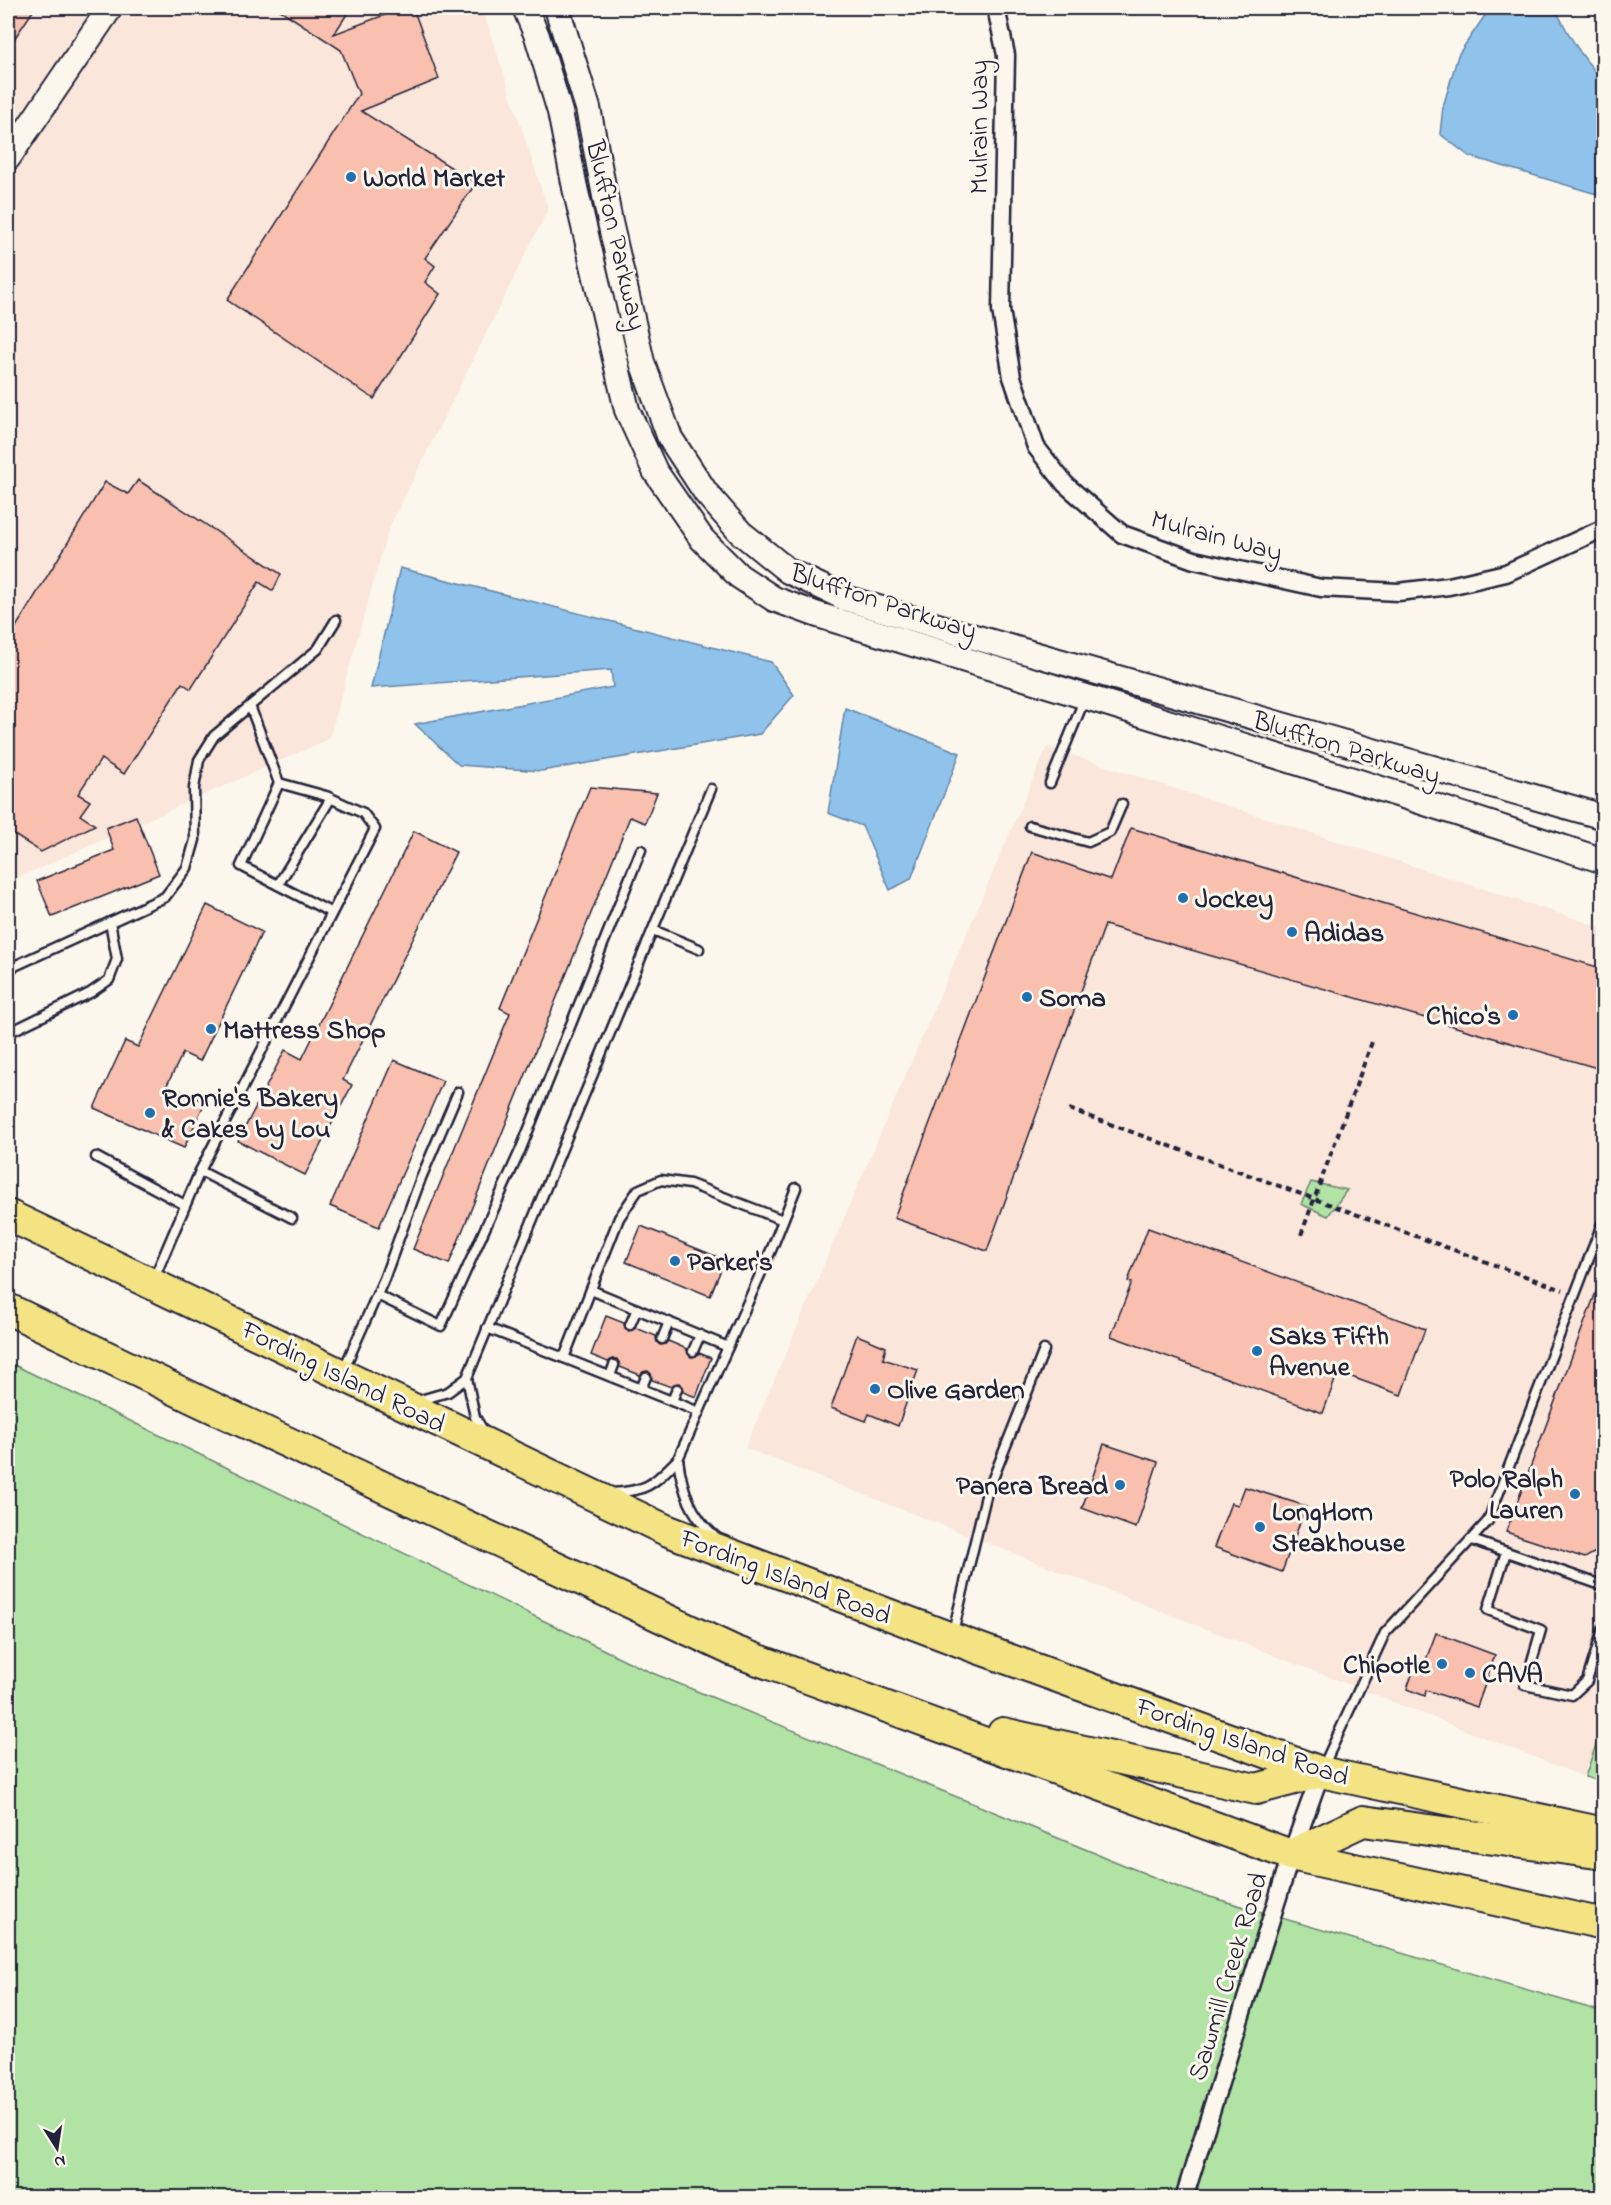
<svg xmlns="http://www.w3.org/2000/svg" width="1611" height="2205" font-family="'Indie Flower',sans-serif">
	<rect width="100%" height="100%" fill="#fbf7ec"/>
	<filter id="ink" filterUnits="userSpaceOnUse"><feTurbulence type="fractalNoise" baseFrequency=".0167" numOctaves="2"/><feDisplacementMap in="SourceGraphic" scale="12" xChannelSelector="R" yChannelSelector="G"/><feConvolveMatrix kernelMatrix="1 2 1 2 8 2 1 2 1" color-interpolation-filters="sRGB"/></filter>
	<g filter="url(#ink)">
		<g fill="#fae6da">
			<path d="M8,8h474l66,201 -160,321 -59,209 -321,143z"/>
			<path d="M1047,747l556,181 1,796 -19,53 -840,-329z"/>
		</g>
		<g fill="#b1e3a4" stroke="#6a8270" stroke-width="1.5">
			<path d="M1311,1182l36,8 -19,26 -27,-12z"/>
			<path d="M8,1362l642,310 533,217 420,123v185h-1595z"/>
			<path d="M1603,1724l1,58h-1l-18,-5z"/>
		</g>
		<g fill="#8fc3ec" stroke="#6383a5" stroke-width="1.5">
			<path d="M1490,8h65c10,20 29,57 48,69v119l-134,-40 -29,-22 3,-27 15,-52z"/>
			<path d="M400,568l371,94 23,33 -34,39 -219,37 -82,-6 -44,-41 198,-37 -2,-17 -240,18z"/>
			<path d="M845,708l115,45 -49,126 -21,11 -28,-64 -34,-13z"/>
		</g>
		<g fill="#f9c0af" stroke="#22223b" stroke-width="1.5">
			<path d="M8,8h27l-27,40z"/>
			<path d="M277,8h74l-17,26 69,-26h10l26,71 -78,32 115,72 -51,75 10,8 -10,16 15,12 -66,105 -147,-99 132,-206 -18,-44z"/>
			<path d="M138,480l143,94 -8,17 -14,-9 -68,107 -9,-6 -58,91 -23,-15 -23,35 12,7 -10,14 15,10 -54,27 -33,-21v-191l97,-158 23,12z"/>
			<path d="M590,787l67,6 -12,30 -15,-6 -181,447 -36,-15 97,-236 -10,-5z"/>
			<path d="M136,816l23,58 -107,43 -15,-36 77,-31 -8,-22z"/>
			<path d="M1131,828l473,141v101l-499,-145 -118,326 -93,-33 138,-366 79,28z"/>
			<path d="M414,831l42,21 -113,228 9,5 -47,90 -67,-34 47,-91 17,9z"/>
			<path d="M207,905l55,27 -62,129 -17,-8 -16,32 38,17 -21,46 -90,-40 31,-67 13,6z"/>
			<path d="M394,1060l49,21 -64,146 -49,-21z"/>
			<path d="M641,1226l84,34 -15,36 -84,-34z"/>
			<path d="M1148,1228l277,101 -24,66 -63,-23 -15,41 -212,-77 21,-54 -4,-1z"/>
			<path d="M1602,1276h2v271l-19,11 -79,-26z"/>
			<path d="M606,1316l18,7 1,5 3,3 8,-3 20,8 1,6 3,3 5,-1 3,-3 19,8 1,5 3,3 5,-1 3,-3 12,5 -15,39 -13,-5 -1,-6 -3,-3 -5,1 -3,3 -19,-7 -1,-6 -3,-3 -5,1 -3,3 -20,-8 -3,-8h-5l-4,3 -17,-7z"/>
			<path d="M857,1335l29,12 -3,12 35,11 -20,56 -29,-12 -3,7 -35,-13z"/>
			<path d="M1104,1444l54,18 -22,66 -54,-20z"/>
			<path d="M1245,1487l61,19 -24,66 -68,-25 17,-44 7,2z"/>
			<path d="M1436,1633l59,22 -18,52 -51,-17 -1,6 -18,-7 6,-17 8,1z"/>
		</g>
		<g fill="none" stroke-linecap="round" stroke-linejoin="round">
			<g stroke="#22223b" stroke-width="13">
				<g id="lane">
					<path d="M250,706l29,77"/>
					<path d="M1050,783l35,-85"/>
					<path d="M1030,826l58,16 22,-10 12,-28"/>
					<path d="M278,885l53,-87"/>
					<path d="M653,930l46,19"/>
					<path d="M8,969l157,-72 22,-29 8,-28 -1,-52 5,-28 15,-24 104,-87 18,-29"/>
					<path d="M8,1033l82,-40 19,-13 8,-21 -7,-37"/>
					<path d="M96,1157l89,48"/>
					<path d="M200,1171l92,47"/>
					<path d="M153,1281l47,-110 175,-342 -12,-16 -37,-17 -47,-13 -38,83 91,47"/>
					<path d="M591,1290l137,57"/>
					<path d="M377,1295l64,31 79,-175 121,-301"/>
					<path d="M630,1325l7,-16"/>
					<path d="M487,1328l77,30"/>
					<path d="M662,1339l7,-17"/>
					<path d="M693,1351l7,-16"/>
					<path d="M343,1371l41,-92 37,-101 37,-86"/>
					<path d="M610,1376l4,-11"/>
					<path d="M467,1378l244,-589"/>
					<path d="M641,1389l5,-12"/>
					<path d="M417,1401l31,-9 19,-14 8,39 9,15"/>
					<path d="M672,1401l5,-12"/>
					<path d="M699,1412l-135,-54 55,-140 19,-28 23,-10 29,4 93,36"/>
					<path d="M678,1459c4,31 13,57 38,78"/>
					<path d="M611,1493c38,-2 42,-9 67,-34l94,-211 24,-60"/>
					<path d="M1472,1540l132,46"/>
					<path d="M1506,1552l-18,58 53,20 -16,55 47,10 15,-14 17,-55"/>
					<path d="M953,1632l33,-136 58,-146"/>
					<path d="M1323,1767l62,-134 103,-112 116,-302"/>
				</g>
			</g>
			<g stroke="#22223b" stroke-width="21">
				<g id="street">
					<path d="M996,8l10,47 -5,255 11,67 24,70 29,37 57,50 72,26 127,28 77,4 51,-6 57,-13 98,-45"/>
					<path d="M1184,2198l107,-343 30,-83"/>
				</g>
			</g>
			<g stroke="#22223b" stroke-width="28">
				<g id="secondary">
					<path d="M525,8l12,28 23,76 15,76 52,222 28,61 47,68 37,37 35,23 44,16c263,80 525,160 786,246"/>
					<path d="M557,8l31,100 22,114 32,140 28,76 36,55 34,39 48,39 57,27 112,34 647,185"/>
					<path d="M8,158l102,-150"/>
				</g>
			</g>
			<g stroke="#22223b" stroke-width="34">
				<g id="highway">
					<path d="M8,1215l658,315 306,116 349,126 283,61"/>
					<path d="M8,1309l191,92 535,250 557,204 313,69"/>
					<path d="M1003,1733l253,56 65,-17"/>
					<path d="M1291,1855l72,-34 241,33"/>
				</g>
			</g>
			<g stroke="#22223b" stroke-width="4" stroke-dasharray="6 4.5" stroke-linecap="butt">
				<path d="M1069,1109l494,181"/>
				<path d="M1301,1235l71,-193"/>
			</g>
			<use href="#lane" stroke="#fbf7ec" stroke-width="8"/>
			<use href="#street" stroke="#fbf7ec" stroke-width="16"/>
			<use href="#secondary" stroke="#fbf7ec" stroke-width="24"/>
			<use href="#highway" stroke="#f4e382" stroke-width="30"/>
		</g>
	</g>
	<g fill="#1f6fb2" stroke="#fbf7ec" stroke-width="2">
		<circle cx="351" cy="177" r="6"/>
		<circle cx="1183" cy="898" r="6"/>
		<circle cx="1292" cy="932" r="6"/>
		<circle cx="1027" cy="997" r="6"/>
		<circle cx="1513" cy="1015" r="6"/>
		<circle cx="211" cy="1029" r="6"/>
		<circle cx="150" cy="1113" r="6"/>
		<circle cx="675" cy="1261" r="6"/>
		<circle cx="1257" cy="1351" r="6"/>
		<circle cx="875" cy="1389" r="6"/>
		<circle cx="1120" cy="1485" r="6"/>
		<circle cx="1575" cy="1494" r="6"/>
		<circle cx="1260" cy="1527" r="6"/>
		<circle cx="1442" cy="1664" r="6"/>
		<circle cx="1470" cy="1673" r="6"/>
	</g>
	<g text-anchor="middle" stroke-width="6" stroke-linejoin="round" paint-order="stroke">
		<g font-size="27" fill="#22223b" stroke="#fbf7ec">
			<text transform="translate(978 127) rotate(-90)" y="9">Mulrain Way</text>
			<text transform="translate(617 235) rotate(77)" y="9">Bluffton Parkway</text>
			<text transform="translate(1217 535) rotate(15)" y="9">Mulrain Way</text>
			<text transform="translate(884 601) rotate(18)" y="9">Bluffton Parkway</text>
			<text transform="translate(1347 747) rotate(17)" y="9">Bluffton Parkway</text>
			<text transform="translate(344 1376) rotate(26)" y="9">Fording Island Road</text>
			<text transform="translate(786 1576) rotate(21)" y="9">Fording Island Road</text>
			<text transform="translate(1243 1741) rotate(19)" y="9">Fording Island Road</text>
			<text transform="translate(1227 1976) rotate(-73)" y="9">Sawmill Creek Road</text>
		</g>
		<g font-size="27" font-weight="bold" fill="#22223b" stroke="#fbf7ec" text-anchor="start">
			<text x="363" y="186">World Market</text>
			<text x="1195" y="907">Jockey</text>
			<text x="1304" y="941">Adidas</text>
			<text x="1039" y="1006">Soma</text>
			<text x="1501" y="1024" text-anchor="end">Chico's</text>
			<text x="223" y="1038">Mattress Shop</text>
			<text x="162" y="1106">Ronnie's Bakery<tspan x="162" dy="31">&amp; Cakes by Lou</tspan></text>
			<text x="687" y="1270">Parker's</text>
			<text x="1269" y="1344">Saks Fifth<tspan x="1269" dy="31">Avenue</tspan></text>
			<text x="887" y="1398">Olive Garden</text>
			<text x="1563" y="1487" text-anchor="end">Polo Ralph<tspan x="1563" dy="31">Lauren</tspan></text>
			<text x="1108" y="1494" text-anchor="end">Panera Bread</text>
			<text x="1272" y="1520">LongHorn<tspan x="1272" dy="31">Steakhouse</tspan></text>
			<text x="1430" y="1673" text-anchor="end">Chipotle</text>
			<text x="1482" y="1682">CAVA</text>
		</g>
	</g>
	<rect width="1611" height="2205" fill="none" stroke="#fbf7ec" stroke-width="30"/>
	<rect x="15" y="15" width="1581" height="2175" fill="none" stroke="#22223b" stroke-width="2" filter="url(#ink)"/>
	<g transform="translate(57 2148) rotate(168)" stroke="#fbf7ec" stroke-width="4.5" paint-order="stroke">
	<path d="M0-4.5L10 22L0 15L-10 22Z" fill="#22223b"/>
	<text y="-9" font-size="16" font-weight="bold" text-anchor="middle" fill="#22223b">N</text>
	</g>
</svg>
